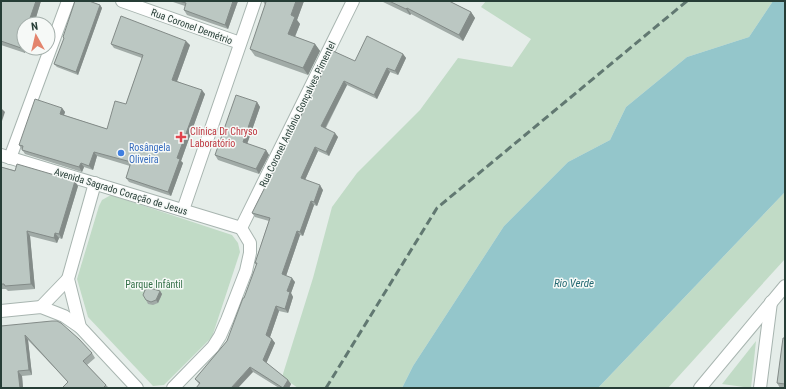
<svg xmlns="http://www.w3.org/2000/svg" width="786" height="389" font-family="'Roboto Condensed',sans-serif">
	<rect width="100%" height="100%" fill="#e5ede9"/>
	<g fill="#c1dbc6">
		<path d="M486,1h287l-24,36 -62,20 -61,50 -16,33 -42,22 -64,64 -91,140 -11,22h-104l-16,-11 31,-99 19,-71 25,-34 63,-63 38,-52 54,9 19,-28 -50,-32z"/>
		<path d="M785,192v67l-117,129h-70z"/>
		<path d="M111,195l121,40 6,8 2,9 -28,85 -48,48 -11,1 -65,-69 -11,-38 22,-73 3,-6z"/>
		<path d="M756,341l-5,47 -29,-4z"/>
	</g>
	<path fill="#94c6cb" d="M773,1h12v191l-187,196h-196l11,-22 91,-140 64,-64 42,-22 16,-33 61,-50 62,-20z"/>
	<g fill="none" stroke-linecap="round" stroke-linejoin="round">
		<g stroke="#a8b5b0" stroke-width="14">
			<g id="minor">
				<path d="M122,1l118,42"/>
				<path d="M1,155l240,73"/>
				<path d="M10,158l58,-157"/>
				<path d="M95,183l-27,96 12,48 57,61"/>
				<path d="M183,210l72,-209"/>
				<path d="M241,228l112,-227"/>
				<path d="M41,307l27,-28"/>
				<path d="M1,311l40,-4 23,9 16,11"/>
				<path d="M173,388l40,-41 7,-11 7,-16 19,-49 4,-18v-10l-9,-15"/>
				<path d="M700,388l85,-102"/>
				<path d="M760,388l11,-86"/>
			</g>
		</g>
		<use href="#minor" stroke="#fff" stroke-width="12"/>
		<path stroke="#617871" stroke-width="3" stroke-dasharray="8 4" stroke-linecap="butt" d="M326,388l111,-180 250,-207"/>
	</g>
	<g fill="#a1aba7">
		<path d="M1,1h40l-7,23h-10v24h2l-1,5 -24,-8z"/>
		<path d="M170,1h68l-10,28 -41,-14 -3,-5 1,-4z"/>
		<path d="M263,1h41l-7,19 3,4 -5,13 20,7 5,7 -12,24 -53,-19 -5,-7 15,-44z"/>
		<path d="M381,1h68l22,11 4,6 -12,23 -52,-27 -1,1z"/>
		<path d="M100,5l2,3 -24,67 -21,-8 -3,-3 10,-25 -1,-2z"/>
		<path d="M111,44l79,1 -13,36 28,13 -24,67 2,2 -12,33 -42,-14 -3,-4 4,-12 -33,-10 -4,14 -9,-3 -2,5 -57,-18 -6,-9 43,-37 3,4 -1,3 43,14 19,-25 16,-46 -28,-10z"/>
		<path d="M403,54l3,4 -8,17 -8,-3 -13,27 -30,-14 -21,43 12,9 -9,19 -11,-5 -13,29 18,10 -6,16 -3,-1 -11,31 -3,-1 -14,41 9,6 -4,11 2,4 -5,16 -9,-2 -9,26 5,6 -9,20 22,17 3,4 -2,4h-10l-26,-16 -54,12 -4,-5 32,-38 17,-43 12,-33 -1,-2 14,-42 -14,-4 -3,-4 68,-137v-1l35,-14z"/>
		<path d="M257,102l3,5 -13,37 19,6 3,5 -10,19 -41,-14 -3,-5z"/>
		<path d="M1,167l77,19 -16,53 -3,-1 -2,5 -27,-7 5,53 -27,2 -2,-2h-5z"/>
		<path d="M160,291l2,3 -4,9 -5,2 -5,-1 -2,-4z"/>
		<path d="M1,326l91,27 3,5 -8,7 19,20 3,3h-47l6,-6 -40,-42 4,35 -10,1 1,12h-22z"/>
		<path d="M785,338v50h-5l-3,-5z"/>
	</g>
	<g fill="#838b88">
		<path d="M36,1h5l-7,23h-6z"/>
		<path d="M233,1h5l-10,28 -3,-4z"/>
		<path d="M296,1h8l-7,19 3,4 -7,17 -5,-7 3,-19z"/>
		<path d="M100,5l2,3 -24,67 -2,-3z"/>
		<path d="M407,8l4,6 -1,1 -4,-6z"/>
		<path d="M471,12l4,6 -12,23 -4,-6z"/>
		<path d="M24,38v10h2l-1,5 -4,-5z"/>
		<path d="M186,41l4,4 -14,39 -4,-4z"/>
		<path d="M315,44l5,7 -12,24 -5,-7z"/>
		<path d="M403,54l3,4 -8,17 -3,-4z"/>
		<path d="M387,68l3,4 -13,27 -3,-4z"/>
		<path d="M344,81l3,4 -23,45 -3,-4z"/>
		<path d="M202,90l3,4 -24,67 2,2 -12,33 -3,-4 9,-34z"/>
		<path d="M257,102l3,5 -14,40 -3,-5z"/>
		<path d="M62,108l3,4 -2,6 -3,-4z"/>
		<path d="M2,109l3,3 -4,12v-10z"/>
		<path d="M335,133l3,4 -9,19 -3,-4z"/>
		<path d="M315,147l3,4 -14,31 -3,-4z"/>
		<path d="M266,150l3,5 -10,19 -3,-5z"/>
		<path d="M94,152l3,4 -4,14 -4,-4z"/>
		<path d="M81,163l3,4 -2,5 -3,-5z"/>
		<path d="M75,181l3,5 -16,53 -3,-5z"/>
		<path d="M320,185l3,5 -6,16 -3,-4z"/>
		<path d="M311,201l3,4 -11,31 -3,-4z"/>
		<path d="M27,231l3,5 5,53 -4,-5z"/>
		<path d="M297,231l3,4 -15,44 -3,-5z"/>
		<path d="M55,233l4,5 -2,5 -3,-5z"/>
		<path d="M292,278l3,4 -4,11 2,4 -5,16 -3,-4 2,-18z"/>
		<path d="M160,291l2,3 -4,9 -2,-3z"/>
		<path d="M276,306l3,5 -10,29 -3,-5z"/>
		<path d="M25,335l3,5 4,35 -3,-5z"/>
		<path d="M272,339l3,4 -9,21 -3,-4z"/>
		<path d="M250,367l3,5 -15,16h-7z"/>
		<path d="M18,371l4,5 1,12h-3z"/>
		<path d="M288,380l3,4 -2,4h-6z"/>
	</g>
	<g fill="#bbc7c2" stroke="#838b88">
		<path d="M1,1h35l-8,23h-4v14l-3,10 -20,-7z"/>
		<path d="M75,1h14l11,4 -24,67 -22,-8 10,-26 -1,-1z"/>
		<path d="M179,1h54l-8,24 -41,-15 2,-7z"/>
		<path d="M263,1h33l-5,14 4,2 -7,17 27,10 -12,24 -53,-19 16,-47z"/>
		<path d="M389,1h60l22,11 -12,23 -52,-27 -1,1z"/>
		<path d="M121,16l65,25 -14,39 30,10 -25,68 3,1 -12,33 -42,-14 5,-16 -37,-10 -5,14 -8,-3 -2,4 -57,-17 1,-4 -4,-1 16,-46 27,9 -2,6 47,15 8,-28 11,3 17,-49 -32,-11z"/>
		<path d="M367,36l36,18 -8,17 -8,-3 -13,27 -30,-14 -23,45 14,7 -9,19 -11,-5 -14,31 19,7 -6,17 -3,-1 -11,31 -3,-1 -15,43 10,4 -5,13 3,1 -5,17 -9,-3 -10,29 6,4 -9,21 25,20 -5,8 -33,-21 -19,21h-35l4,-5 -5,-4 32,-38 16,-43h1l13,-35h-2l15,-45 -18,-5 69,-137 -1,-1 11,-24 2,1v-1l22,10z"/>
		<path d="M236,95l21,7 -14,40 23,8 -10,19 -41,-14z"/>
		<path d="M17,164l58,17 -16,53 -4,-1 -1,5 -27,-7 4,53 -26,2 -1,-2h-3v-117l14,4z"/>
		<path d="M150,288l10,3 -4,9 -5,2 -5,-2 -3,-5 2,-5z"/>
		<path d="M52,321h5l4,2 18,16 13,14 -9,8 23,24 -3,3h-41l6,-6 -43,-47 4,35 -11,1 2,17h-19v-62z"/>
		<path d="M783,338h2v46l-8,-1z"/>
	</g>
	<path fill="#e0444e" stroke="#f6f9f7" stroke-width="1.5" d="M179 131h4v4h4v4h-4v4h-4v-4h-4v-4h4z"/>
	<circle fill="#3f7fe0" stroke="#f6f9f7" stroke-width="1.5" cx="121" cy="153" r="4"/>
	<g text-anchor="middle" stroke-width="3" stroke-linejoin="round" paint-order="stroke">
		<g font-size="10" fill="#263d36" stroke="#f6f9f7">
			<text transform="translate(192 26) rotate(20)" y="4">Rua Coronel Demétrio</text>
			<text transform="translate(297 114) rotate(-64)" y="4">Rua Coronel Antônio Gonçalves Pimentel</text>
			<text transform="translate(121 191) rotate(17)" y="4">Avenida Sagrado Coração de Jesus</text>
		</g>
		<g font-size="10" fill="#be3a42" stroke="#f6f9f7" text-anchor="start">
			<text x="190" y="135">Clínica Dr Chryso<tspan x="190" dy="12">Laboratório</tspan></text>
		</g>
		<g font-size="10" fill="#366cbe" stroke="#f6f9f7" text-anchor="start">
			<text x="129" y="151">Rosângela<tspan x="129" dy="12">Oliveira</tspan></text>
		</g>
		<g font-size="10" fill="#347048" stroke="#f6f9f7">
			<text x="154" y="288">Parque Infântil</text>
		</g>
		<g font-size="11" font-style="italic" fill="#266a73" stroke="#f6f9f7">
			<text x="574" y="287">Rio Verde</text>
		</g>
	</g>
	<rect width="786" height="389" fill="none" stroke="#263d36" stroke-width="4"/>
	<g transform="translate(36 36) rotate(352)"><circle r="19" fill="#f6f9f7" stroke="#a3aeaa"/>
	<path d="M0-3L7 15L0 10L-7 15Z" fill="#e3846d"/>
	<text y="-6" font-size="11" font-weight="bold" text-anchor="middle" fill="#263d36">N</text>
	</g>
</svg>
